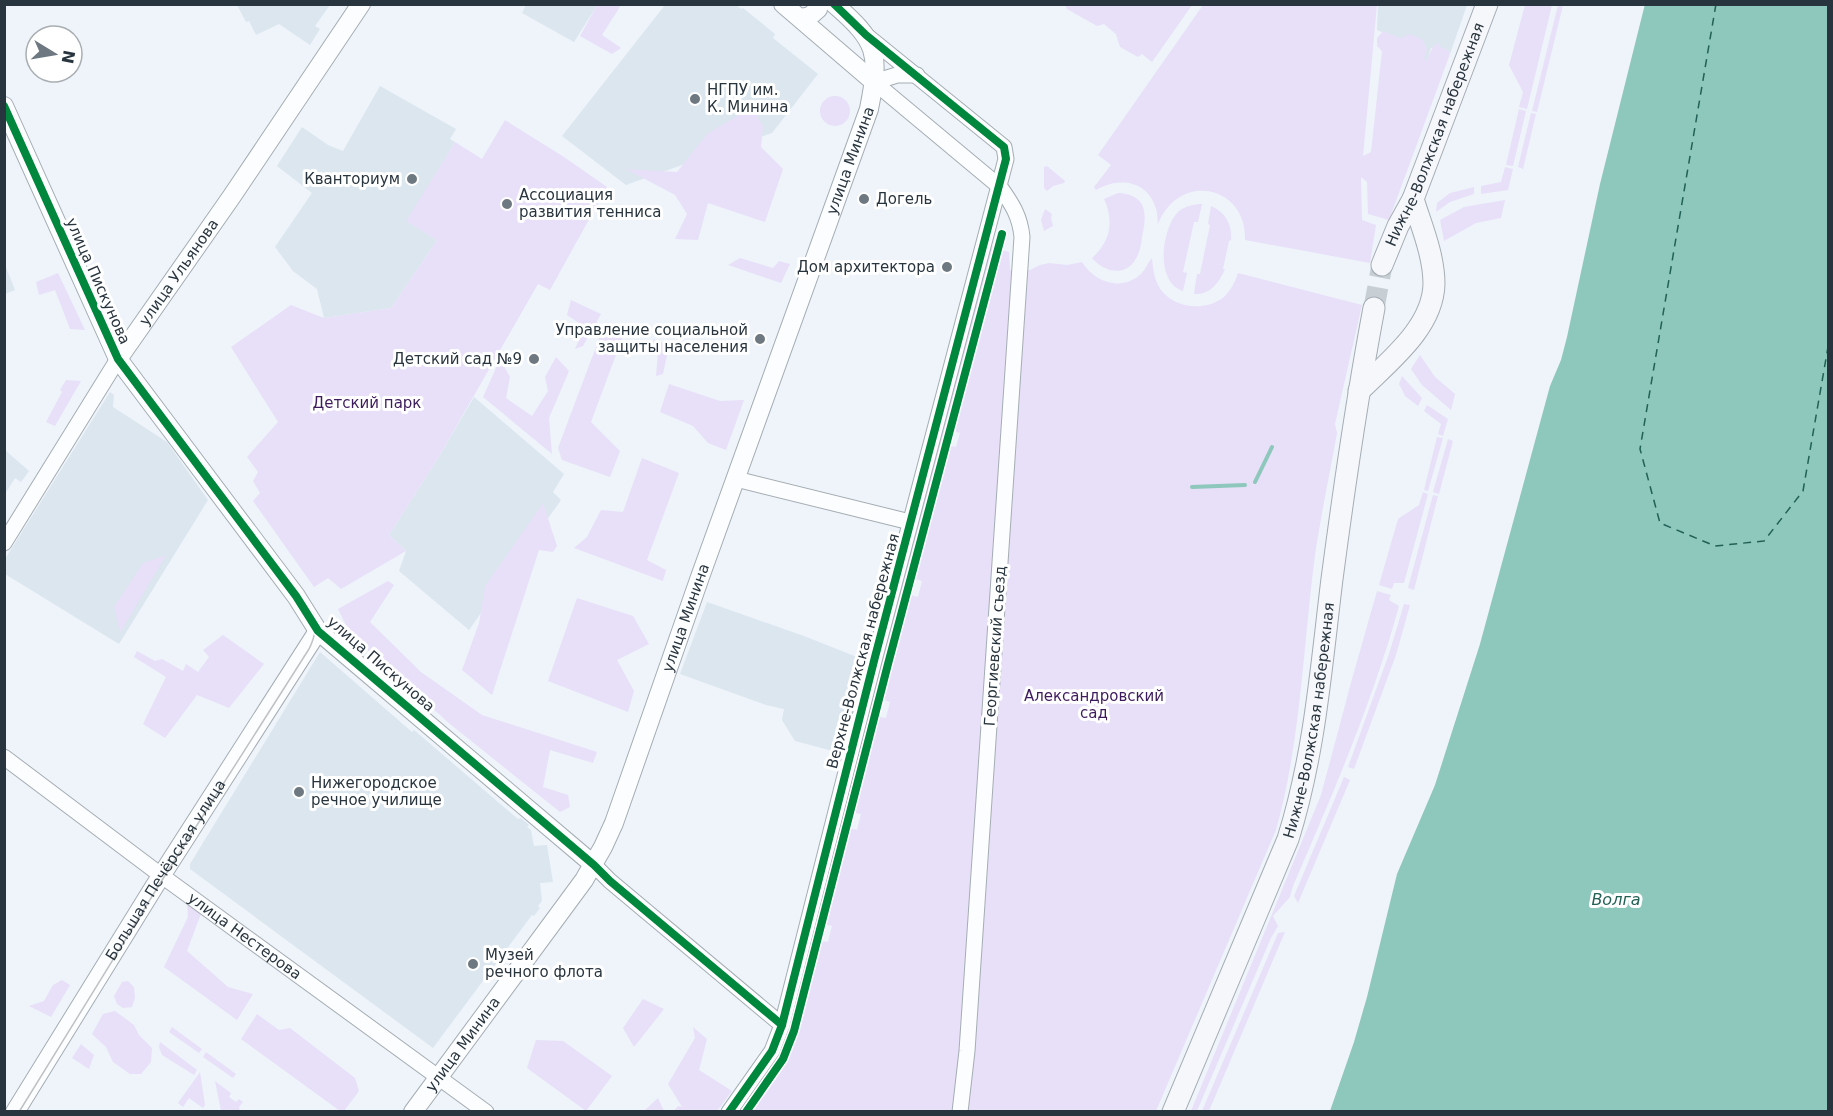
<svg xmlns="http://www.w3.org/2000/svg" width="1833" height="1116" font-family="'DejaVu Sans',sans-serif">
	<rect width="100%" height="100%" fill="#eef4fa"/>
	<g fill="#dbe6ef">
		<path d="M735,4l6,5 2,-1 32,26 -2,4 45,36 -46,59 -146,52 -64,-49 103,-131z"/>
		<path d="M237,5h93l-15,21 5,3 -10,16 -31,-21 -23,11 -7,-14 -3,1z"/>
		<path d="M526,5v-1l71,1 -23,37 -52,-29z"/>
		<path d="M1378,5h89l-17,49 -2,-4 -17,-2 -4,13 -16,-7 3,-8 -37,-16z"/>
		<path d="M380,86l76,43 -6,10 5,3 -48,79 30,19 -46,68 -67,10 -7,-29 -24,-18 -18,-24 37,-54 -35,-27 25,-39 26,18 15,6z"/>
		<path d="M4,262l11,28 -10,4h-1z"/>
		<path d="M110,392l4,3 -1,12 54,35 41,58 -89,144 -114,-70v-15z"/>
		<path d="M474,397l90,77 -11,18 8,8 -92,130 -70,-59 7,-20 -17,-16 48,-75z"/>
		<path d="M5,450l24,21 -8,11 -6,-4 -10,16z"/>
		<path d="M707,602l97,34 68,27 -24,92 -53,-14 -13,-21 2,-11 -18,-4 -86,-31z"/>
		<path d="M320,652l92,80 2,-2 104,89 3,-1 8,7 -2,2 4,3 3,16 13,-1 6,37 -13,1 2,18 -4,5 2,2 -6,8 -2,-1 -99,133 -243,-179v-5z"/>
	</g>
	<g fill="#e7e0f8">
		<path d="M597,5h24l-19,30 19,13 -9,6 -32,-18z"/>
		<path d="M1065,5v-1l127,1 -40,57 -10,-8 -4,3 -18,-10 -4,-13 -12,-10 -7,2 -30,-17z"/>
		<path d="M1203,5h174l-14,151 8,-4 11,-101 -5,-5v-8l6,-7 17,7 10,-4 12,5 5,10 -3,10 2,2 8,-16 6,-2v4l8,3 2,4 -61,166 -21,-6 -1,-32 -6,-5 1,43 14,5 -6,38 -125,-23c2,-55 -66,-69 -87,-16 -1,-5 0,-12 -3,-18 -9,-26 -37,-29 -59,-16l-2,-3 17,-22 -13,-10z"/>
		<path d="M1525,5h27l-25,104 -8,-2 4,-15 -14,-27z"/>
		<path d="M1558,5h5l-26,107 -5,-1z"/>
		<circle cx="835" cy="111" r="15"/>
		<path d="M752,107l11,19 -2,21 22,22 -18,53 -57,-19 -10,37 -23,-1 12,-25 -12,-19 -49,-26 51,3 30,-38z"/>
		<path d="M1519,109l7,2 -13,55 -7,-1z"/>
		<path d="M1531,113l5,1 -13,55 -5,-2z"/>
		<path d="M505,120l59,37 43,30 -57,103 -12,-6 -101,176 -48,75 17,16 -65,38 -13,-11 -14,9 -61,-86 7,-8 -7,-12 5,-9 -11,-15 31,-35 -47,-75 60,-42 33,13 67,-10 46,-68 -31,-19 49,-79 27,17z"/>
		<path d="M1047,166l18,15 -1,2 -11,3 -6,5 -3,-3v-21z"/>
		<path d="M1505,167l8,2 -5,21 -27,4v-8l20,-4z"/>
		<path d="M1474,187v7l-24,8 -14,10 1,-9 13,-10z"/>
		<path d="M1118,193c30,2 29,21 24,44 -1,8 -2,16 -7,23 -11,18 -32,11 -43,-2 19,-17 22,-37 12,-59z"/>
		<path d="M1505,200l-4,18 -25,5 -32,18 -4,-21 24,-13z"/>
		<path d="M1202,204l-4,18h-4l-11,50 4,1 -4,18c-29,-9 -21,-64 -4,-80 7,-5 15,-7 23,-7z"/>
		<path d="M1211,206c15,7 21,18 20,34l-2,1 -6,28h2c-6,14 -15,26 -31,25l3,-20h3l10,-49 -2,-1z"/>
		<path d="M1045,209l7,5 -1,4 2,8 -9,5 -3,-11z"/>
		<path d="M991,244l2,4 -110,415 -86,333h-3z"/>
		<path d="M1002,250l7,2 1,18h20l10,-5 9,-2 18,2 15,-3c12,20 39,30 59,12 5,-5 7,-12 11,-16 1,10 2,19 6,27 12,23 46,28 66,12 7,-7 11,-15 14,-24l124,32 -27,119 2,9c-7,40 -16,81 -22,122 -12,91 -14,186 -39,275l-120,281 -404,1 36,-52 10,-28 23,-91 7,1 4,-16 -7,-2 25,-96 7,2 4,-16 -7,-1 25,-96 7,1 4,-16 -6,-2 27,-105 7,2 4,-16 -6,-2 35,-133 5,1 4,-14 -6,-2z"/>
		<path d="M740,258l33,10 6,-7 11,3 -9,19 -53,-18z"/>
		<path d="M58,273l27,57 -15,-1 -15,-39 -16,5 -3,-13z"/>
		<path d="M571,300l30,14 -18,32 -8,3 10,-22 -18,-12z"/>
		<path d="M605,323l22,2 -36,97 29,29 -10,26 -48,-17 -4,-12z"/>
		<path d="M654,339l15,7 -6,28 -7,2 2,-24 -9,-2z"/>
		<path d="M1420,355l15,22 20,17 -4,16 -29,-25 -11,-16z"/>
		<path d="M556,357l13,14 -20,47 3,36 -69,-57 17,-38 10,18 -4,21 26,18 16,-25 -3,-14z"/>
		<path d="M1402,376l20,22 -4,8 -13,-10 -6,-12z"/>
		<path d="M66,380l15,1 -26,45 -9,-4 16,-30 -2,-2z"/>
		<path d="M669,384l51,17 24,-1 -18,50 -18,-7 -15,-17 -33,-14z"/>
		<path d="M1427,405l21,14 -5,17 -5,-2 3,-10 -17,-13z"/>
		<path d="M1437,437l6,1 -15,53 -4,-1z"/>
		<path d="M1448,439l5,2 -14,53 -6,-2z"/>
		<path d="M642,458l37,15 -32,87 19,10 -3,11 -89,-33 13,-11 14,-27 22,2z"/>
		<path d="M1423,492l5,2 -24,89h-10l-2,6 -13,-4 19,-66 21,-14z"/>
		<path d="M1433,495l5,1 -24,94 -6,-2z"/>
		<path d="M543,503l14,43 -4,6 -14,-2 -47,145 -30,-25 17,-47 6,-37z"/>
		<path d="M166,555l-46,78 -6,-26 29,-44z"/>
		<path d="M388,581l6,4 -24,37 51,50 61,43 115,37 -4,11 -43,-13 -7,37 25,8 2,12 -10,5 -110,-88 -99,-89 -13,-26z"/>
		<path d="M1377,591l14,4 -2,5 10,6c-26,95 -67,190 -106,280l-3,11 -17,19 5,10 -7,12 -74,173h-6l130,-316 31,-116z"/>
		<path d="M577,598l56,18 16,28 -32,16 17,31 -6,21 -80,-31z"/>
		<path d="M1404,604l6,1 -14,50 -42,114 -6,-2 41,-113z"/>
		<path d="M223,635l41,29 -35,44 -32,-13 -32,43 -22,-14 23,-47 -32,-20 3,-6 18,10 7,-2 21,12 3,-7 12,8 11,-15 -6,-7z"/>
		<path d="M1344,777l6,3 -52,123 -4,-7z"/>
		<path d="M187,902l15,9 -15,40 41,36 25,7 -16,26 -73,-53 24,-50z"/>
		<path d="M1285,932l-76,179h-7l76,-178z"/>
		<path d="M62,980l8,5 -19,32 -22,-11 15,-5 9,-16z"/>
		<path d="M128,981l6,6 1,11 -3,9 -9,1 -6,-4 -3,-8 8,-14z"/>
		<path d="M643,999l21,10 -30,38 -11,-19z"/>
		<path d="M115,1011l19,14 5,10 13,13 -1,14 -10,12h-11l-17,-12 -7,-15 -14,-13 11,-20z"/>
		<path d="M257,1014l22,16 11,-2 65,50 4,13 -15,20h-4l-99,-72z"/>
		<path d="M172,1027l30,22 -3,4 -30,-21z"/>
		<path d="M693,1027l14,12 -8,31 33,21 -15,20h-43l4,-5 4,1 -14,-23 27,-46z"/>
		<path d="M536,1040l27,1 49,35 -26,35 -59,-43z"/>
		<path d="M160,1042l37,28 -3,5 -32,-20 -3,-8z"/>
		<path d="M81,1044l13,11 -5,14 -17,-11z"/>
		<path d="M206,1052l30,22 -3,4 -30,-21z"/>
		<path d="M200,1072l5,33 -2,3 -14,-10 -6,9 -5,-4z"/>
		<path d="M215,1081l16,12 -2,4 7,5 3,-3 4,3 -4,5 1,4h-19z"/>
		<path d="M658,1098l6,13h-20z"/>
	</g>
	<path fill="#8ec7bc" d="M1645,4l183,1v1106h-498l24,-69 13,-45 30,-123 38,-89 45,-141 70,-258 11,-26 6,-23 33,-153z"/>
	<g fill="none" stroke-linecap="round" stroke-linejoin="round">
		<g stroke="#8ec7bc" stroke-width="4">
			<path d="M1255,482l17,-35"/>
			<path d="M1192,487l53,-2"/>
		</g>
		<path stroke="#226155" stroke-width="1.5" stroke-dasharray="8 6" stroke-linecap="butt" d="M1716,4l-76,445 20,74 55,23 49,-5 39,-50 25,-144"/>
		<path stroke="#c7ced4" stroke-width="21" stroke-dasharray="21 10" stroke-linecap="butt" d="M1374,308l8,-43"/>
		<g stroke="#a5adb4" stroke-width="17">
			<g id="minor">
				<path d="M874,82l126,105c12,17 20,29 22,50l-55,814 -7,61"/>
				<path d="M874,82l23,-7h20"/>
				<path d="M736,479l174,43"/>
				<path d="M4,543l114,-184"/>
				<path id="s1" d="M4,757l154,116 328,239"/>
				<path d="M594,865l16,16 172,144"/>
				<path d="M729,1112l43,-61 10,-26 93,-368 131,-498 -2,-12 -138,-112"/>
			</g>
		</g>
		<g stroke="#a5adb4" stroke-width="20">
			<g id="tertiary">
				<path d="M783,4l91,78"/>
				<path d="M801,18l9,-2 8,-7v-5"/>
				<path d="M4,106l114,253 178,237 22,35 276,234"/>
				<path id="s2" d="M118,359l114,-163 129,-192"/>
				<path id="s3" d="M15,1112l139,-225 164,-256"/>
				<path id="s4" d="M413,1112l171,-232 19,-33 11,-24 86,-246 169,-468c11,-56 9,-67 -35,-105"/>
			</g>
		</g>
		<g stroke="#a5adb4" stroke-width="23">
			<g id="secondary">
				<path id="s5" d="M1382,265l16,-39 15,-27 74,-195"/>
				<path d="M1359,391c29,-29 74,-63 75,-107 0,-29 -13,-59 -21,-85"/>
				<path id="s6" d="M1173,1112l115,-273c27,-86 33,-171 44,-260 12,-91 25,-181 42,-271"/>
			</g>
		</g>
		<use href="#minor" stroke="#fcfdfe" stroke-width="15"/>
		<use href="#tertiary" stroke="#fcfdfe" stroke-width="18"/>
		<use href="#secondary" stroke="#f6f7fb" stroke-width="21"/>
		<path stroke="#bfc2c4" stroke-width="1.5" d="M4,98l116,257 193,259c4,13 2,23 -4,35l-145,228 -145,235"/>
		<g stroke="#fff" stroke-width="11">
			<g id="cycleway">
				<path d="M4,106l114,253 178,237 22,35 276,234 16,16 172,144"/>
				<path d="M729,1112l43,-61 10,-26 93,-368 131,-498 -2,-12 -138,-112 -32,-31"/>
				<path d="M746,1112l37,-53 11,-28 94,-367 114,-430"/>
			</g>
		</g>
		<use href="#cycleway" stroke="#00873e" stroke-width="8"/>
	</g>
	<g fill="#6e7880" stroke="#fff" stroke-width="2">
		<circle cx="695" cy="99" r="6"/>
		<circle cx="412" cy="179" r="6"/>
		<circle cx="864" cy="199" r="6"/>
		<circle cx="507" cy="204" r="6"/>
		<circle cx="947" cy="267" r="6"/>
		<circle cx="760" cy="339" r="6"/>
		<circle cx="534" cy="359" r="6"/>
		<circle cx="299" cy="792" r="6"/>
		<circle cx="473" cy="964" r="6"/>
	</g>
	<g text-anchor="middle" stroke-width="6" stroke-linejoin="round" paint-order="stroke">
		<g font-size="15" fill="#29353e" stroke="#fff" text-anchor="start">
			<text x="707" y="95">НГПУ им.<tspan x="707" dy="17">К. Минина</tspan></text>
			<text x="400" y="184" text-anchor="end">Кванториум</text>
			<text x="519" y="200">Ассоциация<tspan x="519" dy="17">развития тенниса</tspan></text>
			<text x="876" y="204">Догель</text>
			<text x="935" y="272" text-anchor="end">Дом архитектора</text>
			<text x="748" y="335" text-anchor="end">Управление социальной<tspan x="748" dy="17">защиты населения</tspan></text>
			<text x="522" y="364" text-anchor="end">Детский сад №9</text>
			<text x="311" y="788">Нижегородское<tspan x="311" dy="17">речное училище</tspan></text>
			<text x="485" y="960">Музей<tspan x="485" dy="17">речного флота</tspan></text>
		</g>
		<g font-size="15" fill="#29353e" stroke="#fff">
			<text dy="5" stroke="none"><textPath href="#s5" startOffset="141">Нижне-Волжская набережная</textPath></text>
			<text dy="5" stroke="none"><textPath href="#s4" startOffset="1056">улица Минина</textPath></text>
			<text dy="5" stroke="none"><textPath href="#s2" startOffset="106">улица Ульянова</textPath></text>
			<text transform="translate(98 281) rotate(66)" y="5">улица Пискунова</text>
			<text dy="5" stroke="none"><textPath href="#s4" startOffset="570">улица Минина</textPath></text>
			<text transform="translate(995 646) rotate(-86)" y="5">Георгиевский съезд</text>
			<text transform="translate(863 651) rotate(-75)" y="5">Верхне-Волжская набережная</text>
			<text transform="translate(381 664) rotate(41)" y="5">улица Пискунова</text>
			<text dy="5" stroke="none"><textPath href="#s6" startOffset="417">Нижне-Волжская набережная</textPath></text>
			<text dy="5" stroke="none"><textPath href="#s3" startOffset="285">Большая Печёрская улица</textPath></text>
			<text dy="5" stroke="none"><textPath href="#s1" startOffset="300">улица Нестерова</textPath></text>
			<text dy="5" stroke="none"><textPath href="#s4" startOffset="84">улица Минина</textPath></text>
		</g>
		<g font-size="15" fill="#3e1b5c" stroke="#fff">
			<text x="367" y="408">Детский парк</text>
			<text x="1094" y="701">Александровский<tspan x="1094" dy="17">сад</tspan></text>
		</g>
		<g font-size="16" font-style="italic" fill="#226155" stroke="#fff">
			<text x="1616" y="905">Волга</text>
		</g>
	</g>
	<rect width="1833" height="1116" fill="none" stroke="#29353e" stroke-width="12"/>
	<g transform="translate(54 54) rotate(101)"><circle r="28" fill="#ffffff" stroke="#a9aeb2" stroke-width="1.5"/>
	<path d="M0-4.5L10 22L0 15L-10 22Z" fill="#6e7880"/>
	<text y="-9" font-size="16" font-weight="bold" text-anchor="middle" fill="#29353e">N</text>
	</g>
</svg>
